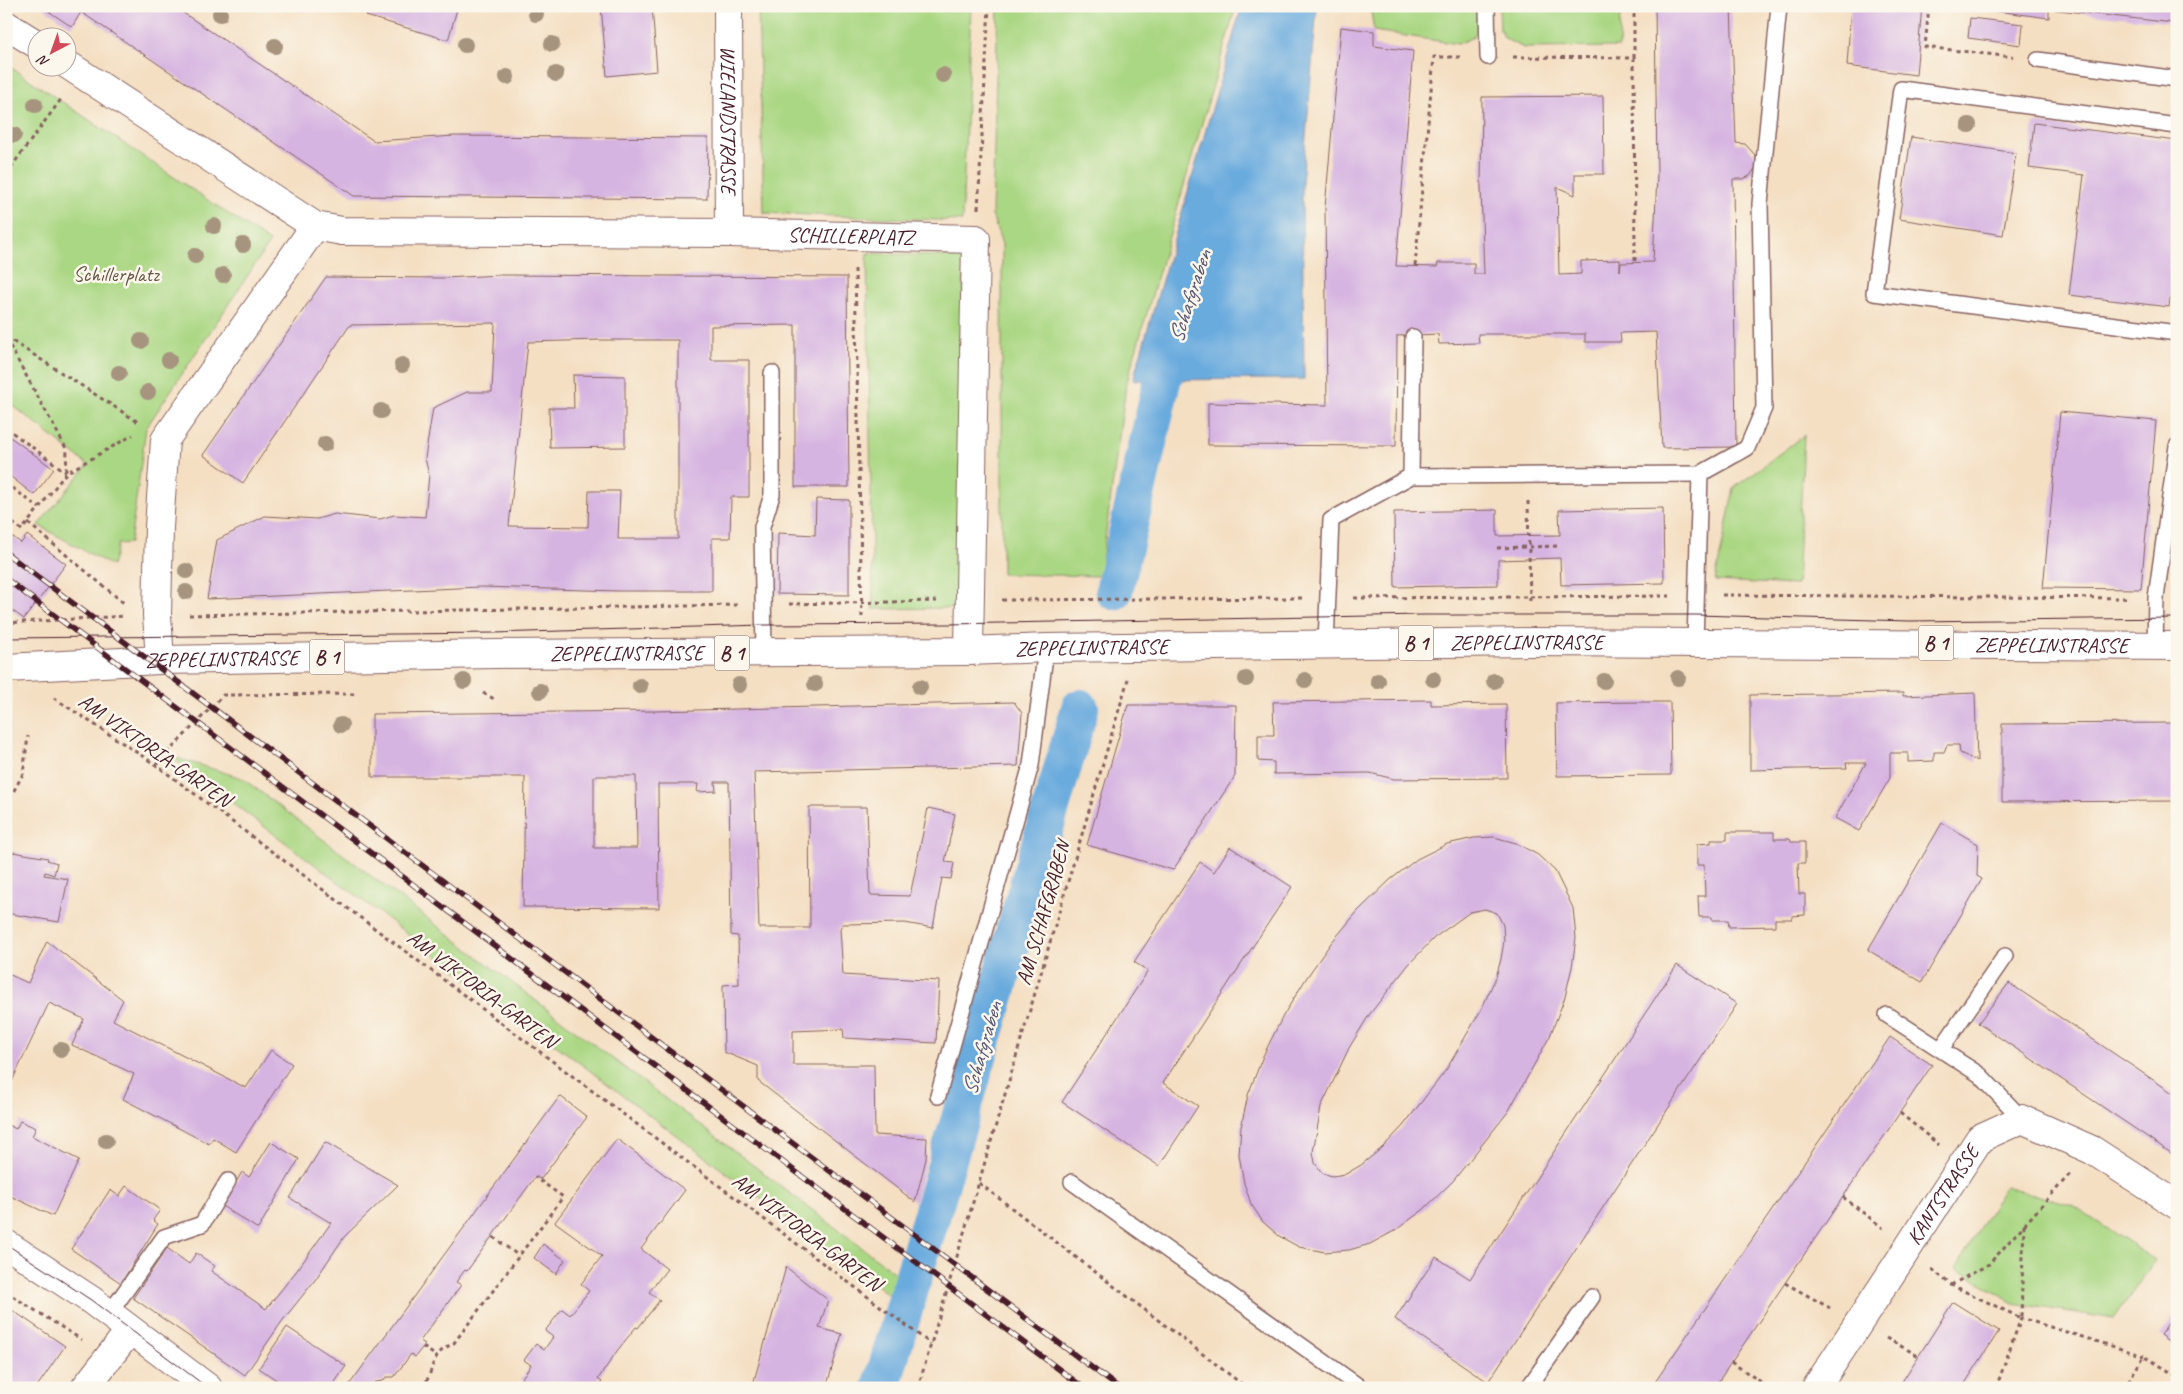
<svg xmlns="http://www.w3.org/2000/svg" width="2183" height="1394" font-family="Caveat,sans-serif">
	<rect width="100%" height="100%" fill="#fbf7ec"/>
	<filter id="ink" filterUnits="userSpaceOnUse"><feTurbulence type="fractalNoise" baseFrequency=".02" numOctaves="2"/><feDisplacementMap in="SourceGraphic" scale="10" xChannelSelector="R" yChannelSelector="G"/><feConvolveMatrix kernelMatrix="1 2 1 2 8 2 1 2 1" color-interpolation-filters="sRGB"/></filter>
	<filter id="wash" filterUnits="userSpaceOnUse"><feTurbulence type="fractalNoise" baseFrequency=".0096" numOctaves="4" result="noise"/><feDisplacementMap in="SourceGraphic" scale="20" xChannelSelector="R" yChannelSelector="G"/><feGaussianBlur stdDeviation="1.12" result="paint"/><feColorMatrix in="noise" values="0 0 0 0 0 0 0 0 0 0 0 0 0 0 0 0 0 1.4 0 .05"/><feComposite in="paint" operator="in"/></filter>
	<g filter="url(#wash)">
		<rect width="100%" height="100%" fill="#f4dfc3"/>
		<g fill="#aad783" stroke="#7a7b57">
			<path d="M758,6h213l-9,215 -198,-8z"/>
			<path d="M998,6h238l-110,379 -26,191 -98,-2v-330l-10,-29z"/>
			<path d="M1344,6h138l1,16 -10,15 -15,7 -84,-13 -3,-19z"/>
			<path d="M1499,6h121l-1,41 -95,1 -19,-9 -5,-9z"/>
			<path d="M6,64l264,178 -124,186 -16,115 -12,1 -6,22 -74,-41 50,-60 -82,-65z"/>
			<path d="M867,253l97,4 -6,351 -85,1z"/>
			<path d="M1804,435l-7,150 -82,-4 19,-93z"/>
			<path d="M170,756l72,22 660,500 -6,22z"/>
			<path d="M2005,1186l68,20 82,54 -41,59 -101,-16 -57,-35z"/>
		</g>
		<path fill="#6aabde" stroke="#5a6584" d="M1242,6h75l-15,178 2,195 -171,1z"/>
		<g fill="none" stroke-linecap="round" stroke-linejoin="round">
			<g stroke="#6aabde" stroke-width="38">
				<path d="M1114,591l48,-210 16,-50"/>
				<path d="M881,1388l199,-680"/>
			</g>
		</g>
		<g id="blocks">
			<g fill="#d6b4e1" fill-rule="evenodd">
				<path d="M41,6h132l201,135 81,-5 253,2 -1,61 -353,-3 -273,-184 -9,15z"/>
				<path d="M369,6h89l-10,34 -82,-24z"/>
				<path d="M601,6h51l5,65 -50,5z"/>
				<path d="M1655,6h76l5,137 9,1 11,12v11l-6,9 -7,3h-10l3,268 -74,1 -6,-116 -36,1 1,9h-36v-8h-107l1,9 -40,1 -1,-10 -41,2 -1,110 -188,-1v-42l119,2 -2,-197 16,-181 33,4v15l39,5 -17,215 41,1 1,-4h36v11h10l-3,-86 1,-91 121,-1 1,78h-29v21l-18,-8 2,88 22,-1v-13l39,-1v11l1,-8 32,-1 4,-86z"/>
				<path d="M1851,6h71l-6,69 -69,-9z"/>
				<path d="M1959,6h217l-2,17 -125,-14v9z"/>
				<path d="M1970,18l53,6 -2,21 -53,-7z"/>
				<path d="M2034,123l143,18v101l-8,65 -100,-12 15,-120 -55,-7z"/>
				<path d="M1911,137l105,16 -13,82 -104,-16z"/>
				<path d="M499,275l348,2 2,210h-54v-162l-84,1v34h38v137h-18l-1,41h-18v53h-93l-138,-4 -274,12 10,-59 48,-24 52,3 18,-5 45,5 14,-4 31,2 4,-42 -4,-17 8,-50 34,-16h25l3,-69 -145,2 -107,158 -40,-28 123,-178 119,1zM600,340h78v199h-60l2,-48h-31l-1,36 -79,-1 19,-184z"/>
				<path d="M573,375l52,1v71l-75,1 -1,-40h25z"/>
				<path d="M2060,412l96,9 -15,168 -98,-1z"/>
				<path d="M6,434l48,35 -20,26 -28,-22z"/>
				<path d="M816,499l33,1v95l-72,-1 1,-61 37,2z"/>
				<path d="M1663,508l1,75 -103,2 -1,-27 -62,2v25l-103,2 -1,-75 103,-2v26l63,-1 -1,-25z"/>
				<path d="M6,532l15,11 6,-8 39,29 -42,55 -18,-13z"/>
				<path d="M1903,693v3l72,-3 2,68 -17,-8 -1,-8h-12l-3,7h-10v9l-26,1v-9h-18v25l-31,53 -24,-13 31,-55h-20l1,5 -97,2v-75z"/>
				<path d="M1431,700v5l75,-1 1,74 -113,1 -24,-6 -96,1v-12l-16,-1v-26h16l-1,-33z"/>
				<path d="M1014,702l8,11 -4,53 -264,6 5,156h51l-1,-121h58l3,88 40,1 18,-88 27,6 -10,48 9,1 -3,16 -9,-1 -9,50 -28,-5 -63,1 -2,5 3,46 96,6 -3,62 -92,-5 -1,-9 -50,2v34h81l1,70 52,3 -1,21 -11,43 -157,-121v-15l-34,-14 -1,-67 16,-1 -1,-48 -7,-1 -2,-153h-14l1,9 -19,1 1,-8h-40l1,124 -136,-1 2,-130h-153v-63l285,-3zM594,776h42l1,72h-43z"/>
				<path d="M1645,702h25l1,73 -114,1 -1,-73z"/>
				<path d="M1128,705h108l-1,71 -62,94 -86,-25z"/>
				<path d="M2175,723l1,78 -174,1v-78z"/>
				<path d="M1942,823l36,21 -1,32 5,3 -60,103 -54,-32z"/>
				<path d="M1727,832h47v7h16l1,3h14v21h-7l1,31h6v21l-13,1v3h-17v7l-46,1 -1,-7h-16v-3h-13l-1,-21h7l-1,-31h-7v-21l14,-1v-3h16z"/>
				<path d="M1494,837l22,6 22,12 17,16 18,37 3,30 -4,29 -7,30 -15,39 -42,76 -55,69 -30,29 -27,20 -26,14 -21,6 -24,2 -26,-5 -20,-11 -16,-14 -12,-18 -7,-21 -5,-28 2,-28 7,-32 15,-39 20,-40 24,-39 24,-34 27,-32 32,-31 27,-21 30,-15 27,-6zM1485,909l12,4 6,12 1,16 -3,18 -5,18 -15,33 -35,60 -43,56 -21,22 -21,17 -15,9 -14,2 -10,-3 -7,-10 -2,-11 8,-45 28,-59 20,-33 40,-51 25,-26 36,-26z"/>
				<path d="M1230,847l62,40 -129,196 35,23 -39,60 -97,-64 86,-131 -14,-9 66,-100 14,10z"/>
				<path d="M13,852l35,6 -1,2 10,3 -3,12 -9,-3 -1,3 24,4 -9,43 -53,-9v-45h4z"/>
				<path d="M47,941l76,59 -10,20 133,68 25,-38 21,14 -56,88 -23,-14 -4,6 -86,-45 11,-25 -62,-29 12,-26 -35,-16 -43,91v-121l22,10z"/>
				<path d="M1677,965l60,39 -249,378 -93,-63 41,-62 34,22z"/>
				<path d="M2009,983l168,113v61l-199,-134z"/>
				<path d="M1890,1037l42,28 -89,132 -129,191h-63z"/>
				<path d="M560,1096l27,21 -46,62 -6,-2 -68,94 -2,-1 -9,12 5,3 -41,56 5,3 -10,13 -4,-3 -17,23h-8l-3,4 -8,1 2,6h-30z"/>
				<path d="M20,1121l16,7 -4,8 47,24 -26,56 -47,-22v-70l10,5z"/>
				<path d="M617,1139l68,51 -44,59 26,20 -18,23 11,8 -22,28 -2,-1 -19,24 -19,28 4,3 -5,6h-66l-10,-9 10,-14 -7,-5 12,-16 8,6 9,-13 -8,-6 17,-22 8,6 19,-24 -8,-7 21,-28 -47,-34z"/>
				<path d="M271,1142l28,17 -41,70 -36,-23 20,-34 7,5z"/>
				<path d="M325,1142l73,43 -54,52 -29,43 -32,40 -38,55 -112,-77 34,-50 22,16 7,-11 19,13 -4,5 55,38 32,-40 33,-46 -41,-25z"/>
				<path d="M126,1186l34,24 -7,10 5,4 -37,59 -50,-34 39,-59 9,6z"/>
				<path d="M543,1244l22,16 -9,14 -22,-16z"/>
				<path d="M786,1267l42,33 -9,28 23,6 -16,54h-74z"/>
				<path d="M1953,1302l46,29 -37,57h-64z"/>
				<path d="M6,1306l59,40 -29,42h-20l-10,-7z"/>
				<path d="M2177,1311v36l-17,-12z"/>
				<path d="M287,1327l59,39 -15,22h-43l-29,-20z"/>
			</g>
		</g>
	</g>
	<g filter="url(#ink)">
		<use href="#blocks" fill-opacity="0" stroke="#866260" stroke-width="1"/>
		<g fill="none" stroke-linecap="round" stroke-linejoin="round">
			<g stroke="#866260" stroke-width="18">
				<g id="lane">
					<path d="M1487,6l1,51"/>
					<path d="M2038,60l139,19"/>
					<path d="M2177,126l-276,-37 -27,204 303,40"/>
					<path d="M1411,476l2,-139"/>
					<path d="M1695,643l5,-169 47,-26 17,-40 -4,-204 19,-198"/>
					<path d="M1326,644l5,-124 80,-44 289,-2"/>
					<path d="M2155,646l1,-48 21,-152"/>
					<path d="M764,653l-2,-126 10,-32v-122"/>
					<path d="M1887,1015l93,60 42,44"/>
					<path d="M1941,1049l64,-93"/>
					<path d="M938,1096l93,-331 15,-117"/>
					<path d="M1072,1182l289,206"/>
					<path d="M109,1314l55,-77 38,-13 26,-43"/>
					<path d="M1528,1388l64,-91"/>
				</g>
			</g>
			<g stroke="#866260" stroke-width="30">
				<g id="street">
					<path id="s1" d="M728,6l1,227"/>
					<path d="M6,25l32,20"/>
					<path id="s2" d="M68,65l247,161 27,5 387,2 247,6 -7,412"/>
					<path d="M160,660l-3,-45 2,-88 6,-87 150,-214"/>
					<path d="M6,1244l85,56 117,88"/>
					<path d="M85,1388l45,-58"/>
					<path id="s3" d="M1816,1388l164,-250 42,-19 70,31 85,55"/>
				</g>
			</g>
			<g stroke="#866260" stroke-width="30">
				<g id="primary">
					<path id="s4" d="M6,668l154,-8 335,-6 474,-3 77,-3 484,-6 647,4"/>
				</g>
			</g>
			<g stroke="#866260" stroke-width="3" stroke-dasharray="4 4" stroke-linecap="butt">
				<path d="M1929,6l-4,41 88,10"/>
				<path d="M1513,57l121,1 1,204"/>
				<path d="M1634,58v-52"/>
				<path d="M6,174l56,-76"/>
				<path d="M978,209l11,-203"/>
				<path d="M1415,266l19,-209h28"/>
				<path d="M855,269l7,351"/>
				<path d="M6,337l132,85"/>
				<path d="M6,339l61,111 -1,22"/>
				<path d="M6,428l60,44"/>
				<path d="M6,483l33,25"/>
				<path d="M1528,501l2,102"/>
				<path d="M6,518l16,12 44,-57 67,-38"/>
				<path d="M28,523l97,81"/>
				<path d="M1497,548l63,-2"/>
				<path d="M1722,595l408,3"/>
				<path d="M1354,598l316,-2"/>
				<path d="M1002,600l301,-2"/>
				<path d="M789,604l149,-3"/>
				<path d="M189,615l549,-10"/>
				<path d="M6,623l119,-7"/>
				<path d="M483,693l13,7"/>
				<path d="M54,698l102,67 775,579"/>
				<path d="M156,765l67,-70 133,-1"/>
				<path d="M6,805l17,-31 5,-38"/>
				<path d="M1900,1113l39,32"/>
				<path d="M979,1183l268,205"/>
				<path d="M1843,1197l40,31"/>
				<path d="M493,1237l26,19"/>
				<path d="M1932,1269l19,16 70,33 3,-95"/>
				<path d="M1785,1283l45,25"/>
				<path d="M1951,1285l38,-21 81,-90"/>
				<path d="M6,1292l76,48"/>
				<path d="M1886,1338l33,18"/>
				<path d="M423,1347l13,9"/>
				<path d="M1731,1362l39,26"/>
				<path d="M422,1388c15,-20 5,-32 32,-45l109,-146 -28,-20"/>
				<path d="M918,1388l210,-709"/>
				<path d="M1996,1388l25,-70 123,38"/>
				<path d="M2124,1388l20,-32 33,20"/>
			</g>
			<use href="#lane" stroke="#fff" stroke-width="15"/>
			<use href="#street" stroke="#fff" stroke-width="28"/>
			<use href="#primary" stroke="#fff" stroke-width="28"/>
			<g stroke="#4a1f2b" stroke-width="1">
				<path d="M6,638l488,-5 269,-8 185,-1 475,-9h273l214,6 267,-3"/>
				<path d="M6,1244l85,56 117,88"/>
			</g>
			<g stroke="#4a1f2b" stroke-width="5.5">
				<g id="rail">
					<path d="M6,553l1113,835"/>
					<path d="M6,579l1078,809"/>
				</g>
			</g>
			<use href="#rail" stroke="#fbf7ec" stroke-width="4" stroke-dasharray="11" stroke-linecap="butt"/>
		</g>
		<g fill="#a6947e">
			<circle cx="220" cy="14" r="8"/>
			<circle cx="536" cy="14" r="8"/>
			<circle cx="552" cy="44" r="8"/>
			<circle cx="465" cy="45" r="8"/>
			<circle cx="275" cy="46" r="8"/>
			<circle cx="556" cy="74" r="8"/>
			<circle cx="943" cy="75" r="8"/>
			<circle cx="507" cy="77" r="8"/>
			<circle cx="35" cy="105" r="8"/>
			<circle cx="1969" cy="125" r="8"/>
			<circle cx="14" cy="135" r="8"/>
			<circle cx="214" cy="226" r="8"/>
			<circle cx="243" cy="245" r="8"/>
			<circle cx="195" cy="256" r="8"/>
			<circle cx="223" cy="275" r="8"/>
			<circle cx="141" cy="341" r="8"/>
			<circle cx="169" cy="360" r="8"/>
			<circle cx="402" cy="365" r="8"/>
			<circle cx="119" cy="373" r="8"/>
			<circle cx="148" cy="392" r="8"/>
			<circle cx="381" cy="411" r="8"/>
			<circle cx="325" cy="444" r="8"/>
			<circle cx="186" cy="571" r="8"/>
			<circle cx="186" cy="592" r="8"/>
			<circle cx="1678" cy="678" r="8"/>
			<circle cx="1246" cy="679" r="8"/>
			<circle cx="1433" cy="679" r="8"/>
			<circle cx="1305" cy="680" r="8"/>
			<circle cx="464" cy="681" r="8"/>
			<circle cx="1378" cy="681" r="8"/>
			<circle cx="1494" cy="681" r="8"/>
			<circle cx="1604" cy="681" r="8"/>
			<circle cx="815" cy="684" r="8"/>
			<circle cx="739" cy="685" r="8"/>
			<circle cx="640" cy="686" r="8"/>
			<circle cx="920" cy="687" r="8"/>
			<circle cx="540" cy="691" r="8"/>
			<circle cx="341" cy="725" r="8"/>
			<circle cx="61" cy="1050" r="8"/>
			<circle cx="106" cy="1141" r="8"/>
		</g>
	</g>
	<g text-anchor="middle" stroke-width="5" stroke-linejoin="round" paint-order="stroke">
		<g fill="#fbf7ec" stroke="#7f6065" stroke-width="1">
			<rect x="1398.5" y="625.5" width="35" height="35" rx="4"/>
			<rect x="1918.5" y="625.5" width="35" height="35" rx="4"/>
			<rect x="714.5" y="635.5" width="35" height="35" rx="4"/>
			<rect x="309.5" y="639.5" width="35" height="35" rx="4"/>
		</g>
		<g font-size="20" font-weight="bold" fill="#4a1f2b">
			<text x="1416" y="650">B 1</text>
			<text x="1936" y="650">B 1</text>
			<text x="732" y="660">B 1</text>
			<text x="327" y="664">B 1</text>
		</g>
		<g font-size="21" fill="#4a1f2b" stroke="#fbf7ec">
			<text dy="7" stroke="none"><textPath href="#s1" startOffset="114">WIELANDSTRASSE</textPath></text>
			<text dy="7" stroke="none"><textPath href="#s2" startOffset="831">SCHILLERPLATZ</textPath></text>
			<text dy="7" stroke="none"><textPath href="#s4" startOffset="1521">ZEPPELINSTRASSE</textPath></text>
			<text dy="7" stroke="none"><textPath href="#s4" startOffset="2046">ZEPPELINSTRASSE</textPath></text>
			<text dy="7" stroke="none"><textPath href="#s4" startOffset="1086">ZEPPELINSTRASSE</textPath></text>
			<text dy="7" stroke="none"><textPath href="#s4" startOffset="621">ZEPPELINSTRASSE</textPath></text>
			<text dy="7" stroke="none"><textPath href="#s4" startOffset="216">ZEPPELINSTRASSE</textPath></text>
			<text transform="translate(155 750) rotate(35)" y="7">AM VIKTORIA-GARTEN</text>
			<text transform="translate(1043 913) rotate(-74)" y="7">AM SCHAFGRABEN</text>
			<text transform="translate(482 989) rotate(37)" y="7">AM VIKTORIA-GARTEN</text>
			<text dy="7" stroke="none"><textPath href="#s3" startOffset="231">KANTSTRASSE</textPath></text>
			<text transform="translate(807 1232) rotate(37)" y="7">AM VIKTORIA-GARTEN</text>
		</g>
		<g font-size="21" fill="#675645" stroke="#fbf7ec">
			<text x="116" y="281">Schillerplatz</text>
		</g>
		<g font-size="22" font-style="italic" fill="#575773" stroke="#fbf7ec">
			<text transform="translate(1189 296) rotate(-72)" y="8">Schafgraben</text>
			<text transform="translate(981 1048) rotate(-74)" y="8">Schafgraben</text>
		</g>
	</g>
	<rect width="2183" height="1394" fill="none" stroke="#fbf7ec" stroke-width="25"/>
	<g transform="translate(52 52) rotate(221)"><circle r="24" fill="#fbf7ec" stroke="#b4a19f"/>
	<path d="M0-4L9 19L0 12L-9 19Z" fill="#d1495b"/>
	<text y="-8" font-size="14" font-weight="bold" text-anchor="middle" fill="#4a1f2b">N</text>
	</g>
</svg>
